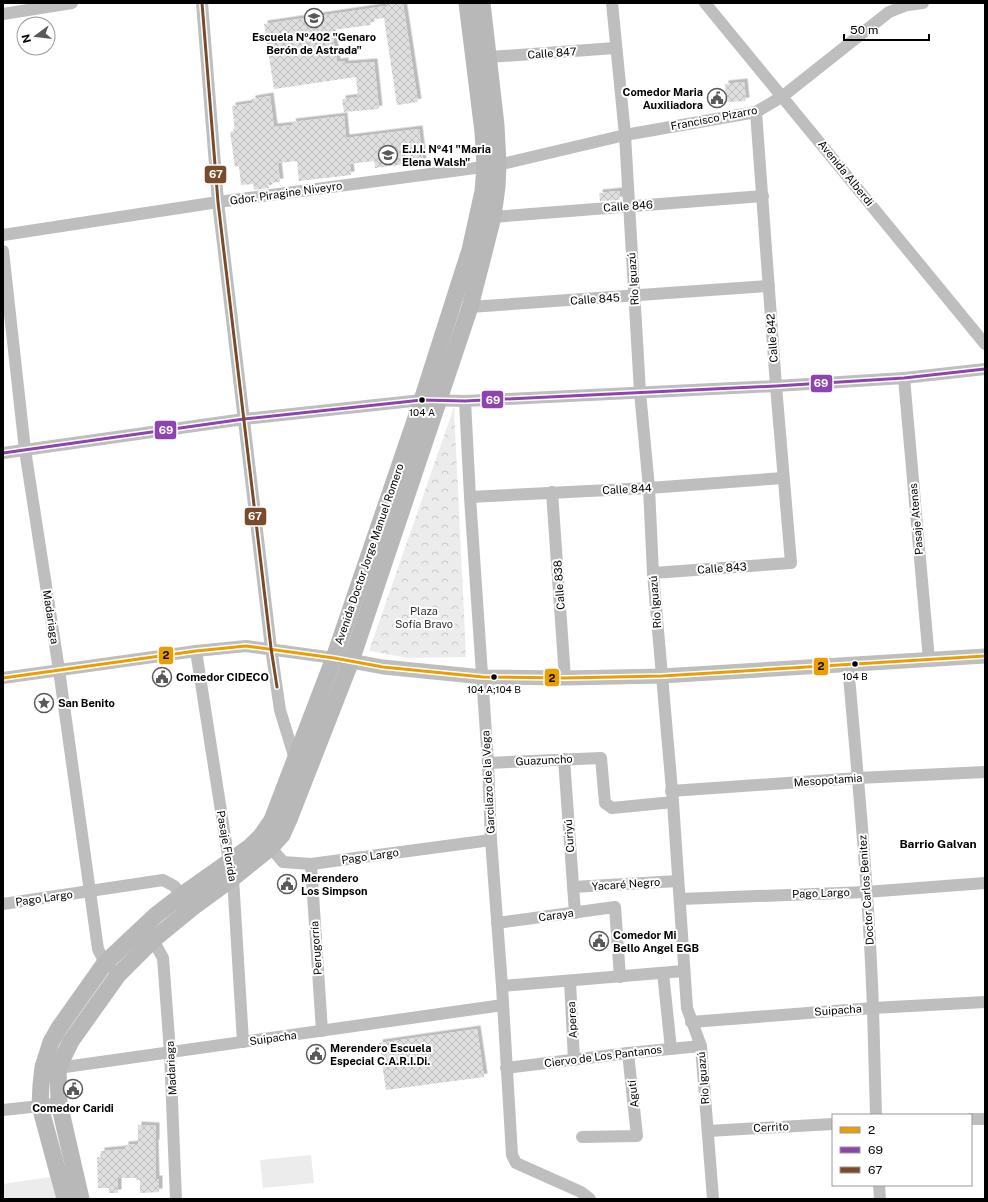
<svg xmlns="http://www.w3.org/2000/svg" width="988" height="1202" font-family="'Public Sans',sans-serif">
	<defs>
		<pattern id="forest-crowns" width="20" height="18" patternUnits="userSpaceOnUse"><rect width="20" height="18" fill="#ececec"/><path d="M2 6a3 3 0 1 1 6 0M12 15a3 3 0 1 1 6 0" fill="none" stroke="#c9c9c9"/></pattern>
		<pattern id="building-cross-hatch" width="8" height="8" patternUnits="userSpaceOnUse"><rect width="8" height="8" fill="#dfdfdf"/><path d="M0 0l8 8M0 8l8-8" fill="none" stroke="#bebebe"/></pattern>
		<filter id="shadow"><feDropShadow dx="3.5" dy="-3.5" stdDeviation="0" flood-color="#0004"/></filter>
	</defs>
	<rect width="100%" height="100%" fill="#fff"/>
	<path fill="url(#forest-crowns)" d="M454,407l12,250 -58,1 -39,-7z"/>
	<g fill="#ececec">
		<path d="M311,1155l3,28 -51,5 -3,-28z"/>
		<path d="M50,1177l6,22h-53v-15z"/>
	</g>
	<g fill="url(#building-cross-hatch)" filter="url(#shadow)">
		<path d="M386,3h17l15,99 -21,3 -13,-87 -14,2 1,5 -39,5 5,32 8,-1v3l29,-2 5,47 -35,3 -2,-13 16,-2 -2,-20 -82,12 -10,-65 122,-18z"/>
		<path d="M744,82l2,19 -20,1 -1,-18z"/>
		<path d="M270,96l4,31 19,-2 -1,-3 52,-6 2,22 73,-9 4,33 -48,6 -1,-7 -24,3 1,11 -52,6 -2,-20 -19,2 2,19 -12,1 1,5 -15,2 -1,-6 -12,1 -2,-19 -4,1 -5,-35 5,-1 -3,-25 20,-3v-4z"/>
		<path d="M619,191l1,9 -20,1 -1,-8z"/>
		<path d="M477,1029l7,48 -98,13 -7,-47z"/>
		<path d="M138,1125l18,1v17h-1l1,36h3v13l-19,1v-13h-4v-2h-18v15h-9v-5h-11l-1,-31h4v-6l24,-2v-4l13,-1z"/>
	</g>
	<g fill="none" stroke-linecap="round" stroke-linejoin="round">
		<g stroke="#bebebe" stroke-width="12">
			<path d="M202,3l16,199 53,446 9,62 15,49"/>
			<path d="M612,3l13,132 15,257 9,96 4,85 20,229 14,206 14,38 12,153"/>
			<path d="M705,3l280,341"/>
			<path d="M3,14l69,-11"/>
			<path d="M489,57l126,-9"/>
			<path d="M493,217l270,-21"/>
			<path d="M3,235l215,-33 280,-37 127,-30 131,-23 27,-16 106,-84 18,-7 16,-2"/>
			<path d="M3,251l22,199 34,220 39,279 7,14 5,4"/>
			<path d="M470,307l299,-21"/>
			<path d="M904,378l25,282"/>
			<path d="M465,401l5,96 18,266 3,77 11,146 10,169 4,8 65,29 9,7"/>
			<path d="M3,453l241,-34 178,-19 43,1 311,-15 128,-8 81,-9"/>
			<path d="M552,492l13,186"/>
			<path d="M470,497l179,-9 134,-10"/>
			<path d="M653,573l138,-10 -15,-177 -20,-274"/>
			<path d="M196,651l33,211 4,16 10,164"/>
			<path d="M848,665c10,114 21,229 25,344 1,35 2,71 3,106"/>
			<path d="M3,678l193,-27 50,-5 88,12"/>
			<path d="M564,759l11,154"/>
			<path d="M488,763l113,-5 4,45 7,5 61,-6"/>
			<path d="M671,791l187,-13 127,-6"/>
			<path d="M266,842l17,20 28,2 180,-24"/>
			<path d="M311,864l11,167"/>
			<path d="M573,887l105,-6"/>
			<path d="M680,899l186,-7 119,-9"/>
			<path d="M3,904l160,-24 11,6 12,14"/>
			<path d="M497,923l118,-16 5,70"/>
			<path d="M153,940l10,18 7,94 6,147"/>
			<path d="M663,973l8,76"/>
			<path d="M570,981l4,79"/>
			<path d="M502,986l182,-15"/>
			<path d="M691,1022l182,-14 112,-6"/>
			<path d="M52,1068h6l445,-63"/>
			<path d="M506,1068l122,-15 73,-7"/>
			<path d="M3,1110l37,-4 19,-3"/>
			<path d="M971,1119h14"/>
			<path d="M708,1131l125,-7"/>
			<path d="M582,1137l55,-1 -9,-83"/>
			<path d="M879,1185l1,14"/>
		</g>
		<path stroke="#bebebe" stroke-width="15" d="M340,659l43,8 100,10 82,1 97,-2 323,-20"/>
		<g stroke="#b8b8b8" stroke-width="17">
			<path d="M65,1199l-25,-93 1,-21 2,-18 8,-25 8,-14 46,-65 51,-48 26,-20 68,-48 11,-11 11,-16 62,-162 88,-258 48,-150 13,-59 2,-25 -2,-34 -16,-129"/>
			<path d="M81,1199l-22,-96 -1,-35 13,-27 47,-66 35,-35 39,-32 41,-30 37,-30 12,-13 8,-18 61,-156 119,-354 23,-90 4,-30 1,-22 -2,-40 -14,-122"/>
		</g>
		<g stroke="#fff" stroke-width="6">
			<path id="bus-1" d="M3,678l193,-27 50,-5 88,12 49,9 100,10 82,1 97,-2 323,-20"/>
		</g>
		<g stroke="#fff" stroke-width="6">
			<path id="bus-2" d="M3,453l241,-34 178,-19 43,1 311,-15 128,-8 81,-9"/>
		</g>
		<g stroke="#fff" stroke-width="6">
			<path id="bus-3" d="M202,3l16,199 53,446 6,39"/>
		</g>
		<use href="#bus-1" stroke="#eb9e00" stroke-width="3"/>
		<use href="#bus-2" stroke="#8e44ad" stroke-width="3"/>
		<use href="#bus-3" stroke="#7a4b2a" stroke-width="3"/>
	</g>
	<defs>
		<g id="school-ring" transform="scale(1)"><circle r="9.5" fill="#fff" stroke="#595959" stroke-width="1.5"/><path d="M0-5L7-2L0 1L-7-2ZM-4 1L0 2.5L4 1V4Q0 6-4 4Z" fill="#595959"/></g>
		<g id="civic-ring" transform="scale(1)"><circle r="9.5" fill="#fff" stroke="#595959" stroke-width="1.5"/><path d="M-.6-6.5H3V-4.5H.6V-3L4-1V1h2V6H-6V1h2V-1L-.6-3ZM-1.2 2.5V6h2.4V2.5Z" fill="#595959"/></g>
		<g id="sight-ring" transform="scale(1)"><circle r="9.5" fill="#fff" stroke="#595959" stroke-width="1.5"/><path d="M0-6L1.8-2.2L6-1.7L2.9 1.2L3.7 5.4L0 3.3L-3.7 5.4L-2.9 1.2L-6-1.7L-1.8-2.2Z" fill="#595959"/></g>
	</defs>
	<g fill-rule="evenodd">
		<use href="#school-ring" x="314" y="18"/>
		<use href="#civic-ring" x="717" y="98"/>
		<use href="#school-ring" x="388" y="155"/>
		<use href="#civic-ring" x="162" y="677"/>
		<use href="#sight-ring" x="44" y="703"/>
		<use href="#civic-ring" x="287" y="884"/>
		<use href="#civic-ring" x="599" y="941"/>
		<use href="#civic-ring" x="316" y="1054"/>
		<use href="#civic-ring" x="73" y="1089"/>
	</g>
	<g fill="#000" stroke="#fff" stroke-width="1.5">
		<circle cx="422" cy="400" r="3.5"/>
		<circle cx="855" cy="664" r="3.5"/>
		<circle cx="494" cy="677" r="3.5"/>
	</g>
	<g text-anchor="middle" stroke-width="4" stroke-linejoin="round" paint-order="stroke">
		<g font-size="10" fill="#000" stroke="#fff">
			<text x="422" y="416">104 A</text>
			<text x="855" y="680">104 B</text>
			<text x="494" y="693">104 A;104 B</text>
		</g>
		<g font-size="11" font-weight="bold" fill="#000" stroke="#fff" text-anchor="start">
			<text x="314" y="41" text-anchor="middle">Escuela Nº402 "Genaro<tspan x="314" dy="13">Berón de Astrada"</tspan></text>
			<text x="703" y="96" text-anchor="end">Comedor Maria<tspan x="703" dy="13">Auxiliadora</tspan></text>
			<text x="402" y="153">E.J.I. Nº41 "Maria<tspan x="402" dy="13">Elena Walsh"</tspan></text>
			<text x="176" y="681">Comedor CIDECO</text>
			<text x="58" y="707">San Benito</text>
			<text x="301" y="882">Merendero<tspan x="301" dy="13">Los Simpson</tspan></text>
			<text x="613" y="939">Comedor Mi<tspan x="613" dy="13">Bello Angel EGB</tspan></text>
			<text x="330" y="1052">Merendero Escuela<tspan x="330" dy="13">Especial C.A.R.I.Di.</tspan></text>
			<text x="73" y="1112" text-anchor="middle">Comedor Caridi</text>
		</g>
		<g font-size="11" fill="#000" stroke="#fff">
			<text transform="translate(552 53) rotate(-4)" y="4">Calle 847</text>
			<text transform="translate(714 118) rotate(-11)" y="4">Francisco Pizarro</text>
			<text transform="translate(846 173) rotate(51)" y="4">Avenida Alberdi</text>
			<text transform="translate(286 193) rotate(-8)" y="4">Gdor. Piragine Niveyro</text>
			<text transform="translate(628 206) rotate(-4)" y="4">Calle 846</text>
			<text transform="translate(633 279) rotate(-94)" y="4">Río Iguazú</text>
			<text transform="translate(595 299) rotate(-4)" y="4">Calle 845</text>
			<text transform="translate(772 338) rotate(-94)" y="4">Calle 842</text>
			<text transform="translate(627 489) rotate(-3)" y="4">Calle 844</text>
			<text transform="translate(916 519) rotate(-95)" y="4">Pasaje Atenas</text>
			<text transform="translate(369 554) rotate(-71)" y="4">Avenida Doctor Jorge Manuel Romero</text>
			<text transform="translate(722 568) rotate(-4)" y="4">Calle 843</text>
			<text transform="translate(559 585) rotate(-94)" y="4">Calle 838</text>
			<text transform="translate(655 602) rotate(-95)" y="4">Río Iguazú</text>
			<text transform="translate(51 617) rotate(81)" y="4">Madariaga</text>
			<text transform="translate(544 760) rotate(-3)" y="4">Guazuncho</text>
			<text transform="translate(828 780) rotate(-4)" y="4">Mesopotamia</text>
			<text transform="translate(488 782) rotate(-93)" y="4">Garcilazo de la Vega</text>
			<text transform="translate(569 836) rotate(-94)" y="4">Curiyú</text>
			<text transform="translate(227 846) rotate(80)" y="4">Pasaje Florida</text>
			<text transform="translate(370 856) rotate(-8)" y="4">Pago Largo</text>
			<text transform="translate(626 884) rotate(-4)" y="4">Yacaré Negro</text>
			<text transform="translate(866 890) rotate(-94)" y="4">Doctor Carlos Benitez</text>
			<text transform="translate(821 893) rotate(-2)" y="4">Pago Largo</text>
			<text transform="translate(44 898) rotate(-8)" y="4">Pago Largo</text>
			<text transform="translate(556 915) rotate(-8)" y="4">Caraya</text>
			<text transform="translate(316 948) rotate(-94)" y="4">Perugorría</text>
			<text transform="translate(838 1010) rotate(-4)" y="4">Suipacha</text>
			<text transform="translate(572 1020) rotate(-93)" y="4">Aperea</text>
			<text transform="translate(273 1038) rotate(-8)" y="4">Suipacha</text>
			<text transform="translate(603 1056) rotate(-7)" y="4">Ciervo de Los Pantanos</text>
			<text transform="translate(171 1068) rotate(-93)" y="4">Madariaga</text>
			<text transform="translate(703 1078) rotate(-95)" y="4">Río Iguazú</text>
			<text transform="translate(633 1094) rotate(-96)" y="4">Agutí</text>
			<text transform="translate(771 1127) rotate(-3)" y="4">Cerrito</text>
		</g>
		<g font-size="11" fill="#333" stroke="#fff">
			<text x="424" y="615">Plaza<tspan x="424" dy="13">Sofía Bravo</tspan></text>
		</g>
		<g font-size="12" font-weight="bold" fill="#000" stroke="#fff">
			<text x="938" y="848">Barrio Galvan</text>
		</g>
	</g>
	<g stroke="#fff" stroke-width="1.5">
		<rect x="204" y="165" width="23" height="19" rx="4" fill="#7a4b2a"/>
		<rect x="810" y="374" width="23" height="19" rx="4" fill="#8e44ad"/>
		<rect x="481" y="390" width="23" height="19" rx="4" fill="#8e44ad"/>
		<rect x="154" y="420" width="23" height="20" rx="4" fill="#8e44ad"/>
		<rect x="244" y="507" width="23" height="19" rx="4" fill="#7a4b2a"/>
		<rect x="158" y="646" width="16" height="19" rx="4" fill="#eb9e00"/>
		<rect x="813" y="657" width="16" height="19" rx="4" fill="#eb9e00"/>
		<rect x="544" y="668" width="16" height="19" rx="4" fill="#eb9e00"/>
	</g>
	<g font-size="11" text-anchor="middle" font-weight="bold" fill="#fff">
		<text x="216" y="178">67</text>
		<text x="821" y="387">69</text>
		<text x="493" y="404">69</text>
		<text x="166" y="434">69</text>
		<text x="255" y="520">67</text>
	</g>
	<g font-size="11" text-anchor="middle" font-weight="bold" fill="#111">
		<text x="166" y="659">2</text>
		<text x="821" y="670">2</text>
		<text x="552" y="682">2</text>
	</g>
	<rect width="988" height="1202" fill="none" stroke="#000000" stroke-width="8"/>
	<rect x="832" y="1114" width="140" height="72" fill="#ffffff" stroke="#999999"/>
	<rect x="840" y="1127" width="20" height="6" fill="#eb9e00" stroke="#999999"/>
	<text x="868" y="1134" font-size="12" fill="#000000">2</text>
	<rect x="840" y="1147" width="20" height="6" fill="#8e44ad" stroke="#999999"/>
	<text x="868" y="1154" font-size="12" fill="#000000">69</text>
	<rect x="840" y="1167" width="20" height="6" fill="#7a4b2a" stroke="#999999"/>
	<text x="868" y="1174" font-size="12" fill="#000000">67</text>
	<g transform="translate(36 36) rotate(255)"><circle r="19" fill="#ffffff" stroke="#999999"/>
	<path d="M0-3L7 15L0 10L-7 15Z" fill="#595959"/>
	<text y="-6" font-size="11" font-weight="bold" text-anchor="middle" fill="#000000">N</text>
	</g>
	<path d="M844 34v6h85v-6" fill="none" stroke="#000000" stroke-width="2"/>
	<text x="850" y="34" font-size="12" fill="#000000" stroke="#ffffff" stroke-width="3" paint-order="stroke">50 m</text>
</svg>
